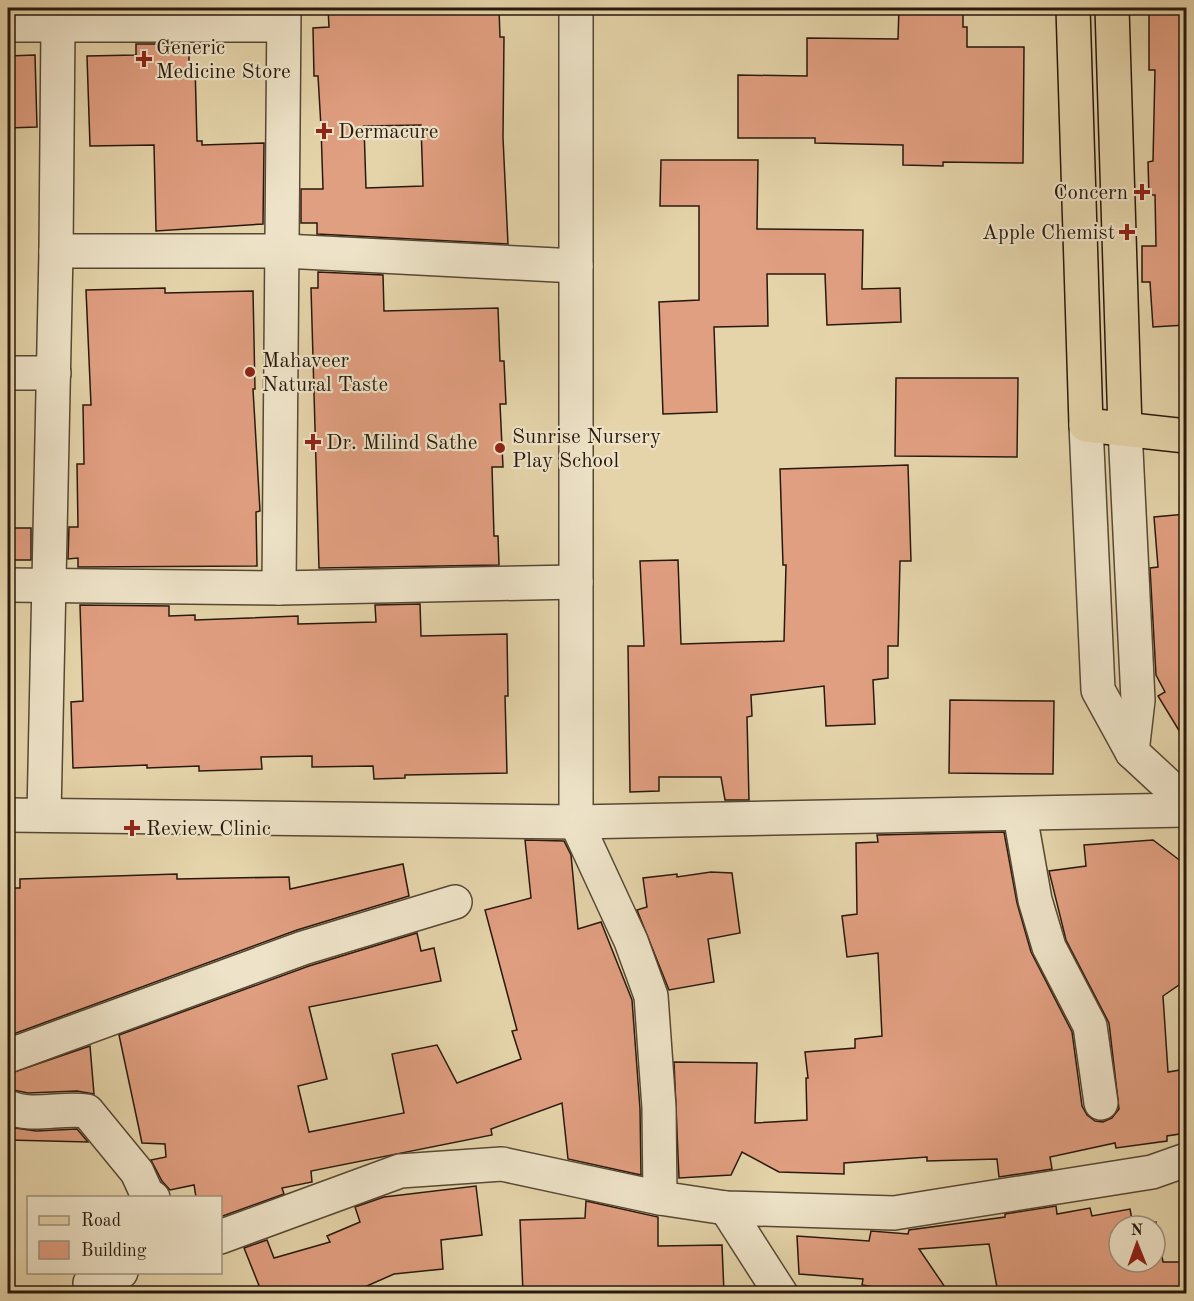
<svg xmlns="http://www.w3.org/2000/svg" width="1194" height="1301" font-family="'Old Standard TT',serif">
	<rect width="100%" height="100%" fill="#e5d4aa"/>
	<filter id="stains"><feTurbulence type="fractalNoise" baseFrequency=".00333" numOctaves="4"/><feColorMatrix values="0 0 0 0 .2 0 0 0 0 .09 0 0 0 0 .02 0 0 0 .5 -.17"/></filter>
	<radialGradient id="worn" r=".72"><stop offset=".6" stop-color="#630" stop-opacity="0"/><stop offset="1" stop-color="#630" stop-opacity=".3"/></radialGradient>
	<g fill="#e19f81" stroke="#28190d" stroke-width="1.5" fill-rule="evenodd">
		<path d="M328,8h171l1,29h4l-1,101 5,106 -191,-10v-11h-16v-34h22l-2,-62 -3,-51h-4l-1,-48 16,-1zM421,125l2,61 -57,2 -2,-62z"/>
		<path d="M899,8h64v19h4v20h57l-1,116 -80,-1v4l-40,-1v-20l-88,-2v-5h-77v-63l69,1v-38l91,1z"/>
		<path d="M1149,8h37v317l-33,2 -3,-45h-8v-36h14l-1,-51h-6l-1,-33 5,-1 2,-91h-6z"/>
		<path d="M136,44h53v21h6l2,76h5v4l62,-2 -1,81 -107,7 -2,-86 -64,1 -3,-90 49,-1z"/>
		<path d="M35,55l2,72 -29,1v-72z"/>
		<path d="M661,160h97l-1,69 106,1 -1,59 38,-1 1,34 -74,3 -2,-51h-58l1,52 -54,1 3,85 -54,2 -4,-112 40,-2v-94h-39z"/>
		<path d="M318,272l65,3 1,36 114,-3 2,53h4l2,43h-6l3,63h-11l2,69h4l1,29 -180,3 -8,-280h7z"/>
		<path d="M165,288v5l88,-2 2,98h-2l7,122 -4,1 1,54 -179,1v-9l-10,1 1,-32h9l-1,-63h7l-1,-59h8l-5,-115z"/>
		<path d="M896,378h122l-1,79 -122,-1z"/>
		<path d="M908,465l3,96h-11l-2,85h-10v32l-15,2 2,44 -49,2 -2,-40 -73,9 1,21 -5,1 2,83h-24l-4,-23h-62v14l-29,1 -2,-146h16l-4,-85 38,-1 3,84 103,-3 2,-76h-3l-3,-96z"/>
		<path d="M1186,514v228l-28,-46 7,-4 -9,-17 -6,-107 8,-1 -4,-50z"/>
		<rect x="8" y="528" width="23" height="32"/>
		<path d="M420,604l1,32 86,-2 1,62h-3l2,77 -102,2v3l-31,1 -1,-13 -61,1v-11l-51,1 1,12 -63,2v-5l-52,2v-3l-74,3 -2,-66 12,-1 -3,-96 89,1v10l26,-1v5l103,-4v8l78,-2 -1,-17z"/>
		<path d="M950,700l104,1 -1,73 -104,-1z"/>
		<path d="M1004,832l13,71 14,49 41,80 10,74 5,9 8,6 8,1 9,-4 7,-9 -10,-86 -43,-83 -17,-69 37,-5 -2,-21 69,-5 33,25v115l-23,16 5,76 18,-3v64l-19,3v5l-51,7 -1,-5 -65,14 2,12 -53,8 -2,-18 -70,2v-4l-83,6v11l-65,-2 -37,-20 -11,23 -52,3 -5,-116 83,1 -2,60 52,-3 -1,-42h2l-3,-26 50,-4v-9l27,-3 -4,-83 -31,4 -5,-41 15,-2 -1,-71 22,-1 -1,-7z"/>
		<path d="M525,840l39,1 7,14 7,74 23,-7 31,78 8,109 1,66 -73,-16 -6,-56 -71,26 1,6 -181,36 1,11 -30,6 2,6 -64,23v-20h-24l-2,-12 -24,5 -8,-9 -11,-21 15,-3 -1,-13 -23,-1 -23,-108 190,-69 108,-33 4,18 13,-3 7,33 -132,26 18,72 -29,7 11,46 95,-19 -12,-59 45,-9 20,38 64,-24 -9,-28 5,-1 -32,-120 46,-12z"/>
		<path d="M403,864l6,32 -112,34 -289,106v-148h12v-9l157,-5v5l112,-2 1,12z"/>
		<path d="M711,872l21,1 8,60 -32,6 6,43 -45,8 -32,-80 10,-3 -4,-29 34,-4v3z"/>
		<path d="M90,1046l4,48 -17,-3 -49,2 -20,-4v-15z"/>
		<path d="M8,1127l28,4 41,-2 11,13 -80,-2z"/>
		<path d="M476,1186l6,49 -41,5 2,29 -49,5 -43,19 -2,-5 -19,5h-68l-18,-45 23,-8 7,18 56,-16 -3,-6 33,-14 -5,-15 29,-10z"/>
		<path d="M586,1201l72,16v29l64,-1 2,48h-201l-3,-73 65,-2z"/>
		<path d="M1056,1206l1,8 33,-6 2,8 38,-7 3,16 23,-3 7,40h23v31h-188l-9,-49 -70,5 30,44h-61l-1,-4 -25,-4 1,-6 -64,-5 -2,-38 72,5 2,-10 37,3 1,-4 96,-13v-3zM1119,1226h36v36h-36z"/>
	</g>
	<g fill="none" stroke-linecap="round" stroke-linejoin="round">
		<g stroke="#574834" stroke-width="36">
			<g id="minor">
				<path d="M576,8v814l55,119 20,55 8,112 1,90"/>
				<path d="M8,25h275"/>
				<path d="M56,251h228l292,15"/>
				<path d="M8,373h46"/>
				<path d="M1086,425l12,265 34,62 54,50"/>
				<path d="M1125,429l13,271 -6,52"/>
				<path d="M8,585l271,3 297,-6"/>
				<path d="M279,588l5,-580"/>
				<path d="M8,815l568,7 610,-12"/>
				<path d="M44,815l12,-564 2,-226"/>
				<path d="M1020,815l15,85 14,47 41,79 11,77"/>
				<path d="M8,1056l295,-108 152,-46"/>
				<path d="M8,1107c23,11 54,0 79,4l50,61 10,22 6,4"/>
				<path d="M726,1208l55,86"/>
				<path d="M220,1237l180,-66 102,-7 158,34 66,10 168,5 258,-41 34,-12"/>
				<path d="M90,1283l31,-11"/>
			</g>
		</g>
		<g stroke="#28190d" stroke-width="36">
			<g id="major">
				<path d="M1073,8l13,417 100,11"/>
				<path d="M1112,8l13,421"/>
			</g>
		</g>
		<use href="#minor" stroke="#eee3c8" stroke-width="33"/>
		<use href="#major" stroke="#e5d4aa" stroke-width="33"/>
	</g>
	<g fill="#8f2418" stroke="#eee3c8" stroke-width="2">
		<path d="M141 50h6v6h6v6h-6v6h-6v-6h-6v-6h6z"/>
		<path d="M321 122h6v6h6v6h-6v6h-6v-6h-6v-6h6z"/>
		<path d="M1139 183h6v6h6v6h-6v6h-6v-6h-6v-6h6z"/>
		<path d="M1124 223h6v6h6v6h-6v6h-6v-6h-6v-6h6z"/>
		<circle cx="250" cy="372" r="6"/>
		<path d="M310 433h6v6h6v6h-6v6h-6v-6h-6v-6h6z"/>
		<circle cx="500" cy="448" r="6"/>
		<path d="M129 819h6v6h6v6h-6v6h-6v-6h-6v-6h6z"/>
	</g>
	<g text-anchor="middle" stroke-width="4.5" stroke-linejoin="round" paint-order="stroke">
		<g font-size="21" fill="#28190d" stroke="#eee3c8" text-anchor="start">
			<text x="156" y="54">Generic<tspan x="156" dy="24">Medicine Store</tspan></text>
			<text x="338" y="138">Dermacure</text>
			<text x="1128" y="199" text-anchor="end">Concern</text>
			<text x="1115" y="239" text-anchor="end">Apple Chemist</text>
			<text x="262" y="367">Mahaveer<tspan x="262" dy="24">Natural Taste</tspan></text>
			<text x="512" y="443">Sunrise Nursery<tspan x="512" dy="24">Play School</tspan></text>
			<text x="326" y="449">Dr. Milind Sathe</text>
			<text x="146" y="835">Review Clinic</text>
		</g>
	</g>
	<rect width="1194" height="1301" fill="none" stroke="#e5d4aa" stroke-width="30"/>
	<rect x="9" y="9" width="1176" height="1283" fill="none" stroke="#28190d" stroke-width="3"/>
	<rect x="15" y="15" width="1164" height="1271" fill="none" stroke="#28190d" stroke-width="1.5"/>
	<rect x="27" y="1196" width="195" height="78" fill="#eee3c8" stroke="#9f927d" stroke-width="1.5"/>
	<rect x="39" y="1216" width="30" height="9" fill="#e5d4aa" stroke="#9f927d" stroke-width="1.5"/>
	<text x="81" y="1226" font-size="18" fill="#28190d">Road</text>
	<rect x="39" y="1241" width="30" height="18" fill="#e19f81" stroke="#9f927d" stroke-width="1.5"/>
	<text x="81" y="1256" font-size="18" fill="#28190d">Building</text>
	<g transform="translate(1137 1244) rotate(359)"><circle r="28" fill="#eee3c8" stroke="#9f927d" stroke-width="1.5"/>
	<path d="M0-4.5L10 22L0 15L-10 22Z" fill="#8f2418"/>
	<text y="-9" font-size="16" font-weight="bold" text-anchor="middle" fill="#28190d">N</text>
	</g>
	<rect width="100%" height="100%" filter="url(#stains)"/>
	<rect width="100%" height="100%" fill="url(#worn)"/>
</svg>
